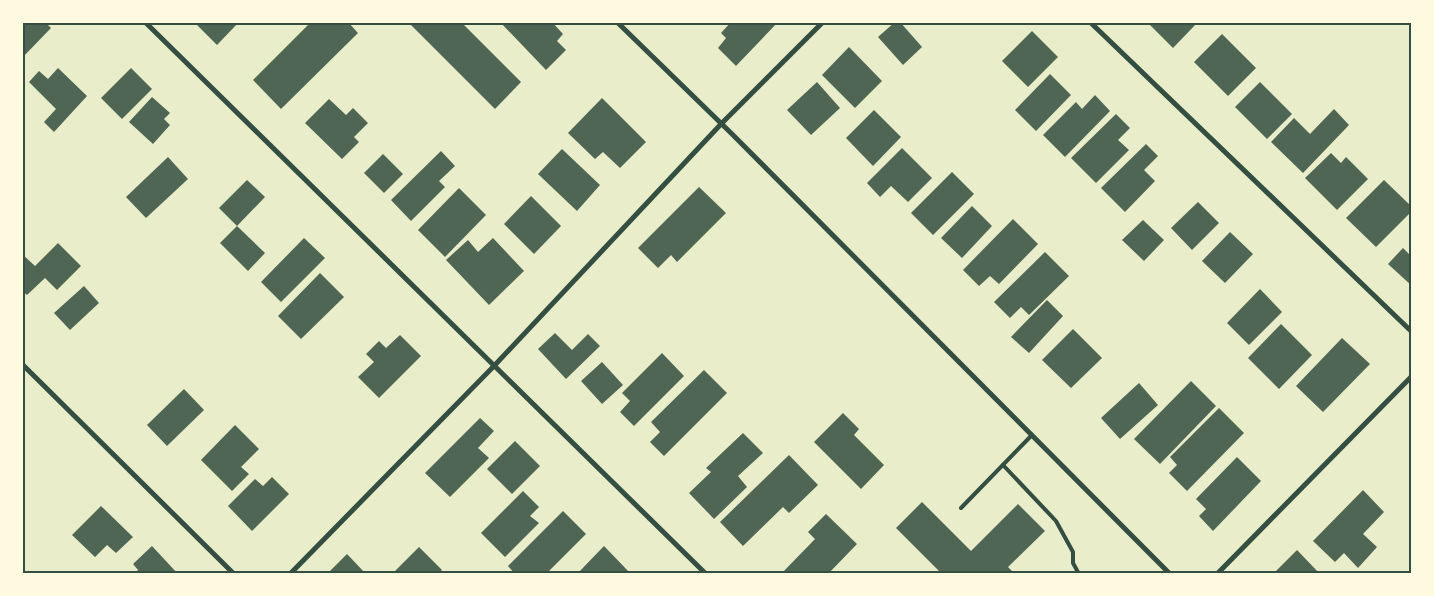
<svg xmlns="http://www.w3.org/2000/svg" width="1434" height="596" font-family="Cabin,sans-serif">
	<rect width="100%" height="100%" fill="#e9edc9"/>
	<g fill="#4f6655">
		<path d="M22,22h23l6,6 -29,30z"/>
		<path d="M194,22h45l-22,23z"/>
		<path d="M311,22h37l10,11 -77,76 -28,-29z"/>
		<path d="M408,22h53l60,60 -26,27z"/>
		<path d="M500,22h52l11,12 -6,7 9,9 -20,20z"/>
		<path d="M731,22h47l-42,44 -18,-18 8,-10 -5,-5z"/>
		<path d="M895,22h5l22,25 -19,18 -25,-28z"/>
		<path d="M1147,22h51l-25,26z"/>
		<path d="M1032,31l26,26 -30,30 -26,-26z"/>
		<path d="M1222,34l34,34 -28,28 -34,-34z"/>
		<path d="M849,47l33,34 -27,27 -33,-33z"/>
		<path d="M58,68l29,28 -33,36 -10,-10 12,-13 -27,-27 10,-11 9,8z"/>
		<path d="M131,68l21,21 -30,30 -21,-21z"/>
		<path d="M1050,74l21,21 -35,36 -21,-21z"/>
		<path d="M817,82l23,26 -29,27 -24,-25z"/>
		<path d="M1260,82l32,32 -25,25 -32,-32z"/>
		<path d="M1095,95l15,16 -45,46 -22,-22 33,-33 6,7z"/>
		<path d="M152,97l18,16 -6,6 6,6 -17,19 -24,-22z"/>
		<path d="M602,98l44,44 -26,26 -17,-16 -8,7 -27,-26z"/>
		<path d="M329,99l17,16 7,-7 15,15 -14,14 5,5 -17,17 -37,-36z"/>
		<path d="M1334,109l15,16 -46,48 -32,-31 23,-24 16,16z"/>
		<path d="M874,110l27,27 -28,29 -27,-28z"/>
		<path d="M1116,114l14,14 -12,12 11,10 -33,33 -25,-25z"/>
		<path d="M1146,144l12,12 -14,14 11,11 -30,31 -24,-24z"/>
		<path d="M902,148l30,30 -24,24 -17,-16 -11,11 -13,-14z"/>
		<path d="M562,149l38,36 -23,26 -39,-37z"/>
		<path d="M441,151l14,15 -16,15 6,6 -34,34 -20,-21z"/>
		<path d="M1331,153l10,10 5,-6 22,22 -31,31 -32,-32z"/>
		<path d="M383,154l20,20 -19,19 -20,-20z"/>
		<path d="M168,157l20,22 -42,39 -20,-21z"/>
		<path d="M952,172l22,22 -41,41 -22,-22z"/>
		<path d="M247,180l18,17 -28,29 -18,-18z"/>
		<path d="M1384,180l28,27v4l-36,36 -30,-29z"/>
		<path d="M699,187l27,26 -49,49 -6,-7 -13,13 -20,-20z"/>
		<path d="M459,188l27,27 -41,42 -27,-27z"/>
		<path d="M531,196l30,30 -27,28 -30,-30z"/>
		<path d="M1198,202l21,21 -27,27 -21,-22z"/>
		<path d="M972,206l20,20 -30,32 -21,-20z"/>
		<path d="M1013,219l25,25 -39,40 -9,-8 -11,10 -16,-16z"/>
		<path d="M1143,220l21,20 -20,21 -22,-21z"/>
		<path d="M237,226l28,27 -17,18 -28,-28z"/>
		<path d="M1230,232l23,22 -28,29 -23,-22z"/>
		<path d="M304,238l21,20 -44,44 -20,-20z"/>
		<path d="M493,238l31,33 -35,34 -43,-45 22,-20 10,12z"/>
		<path d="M58,243l23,23 -24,24 -12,-12 -18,17 -5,-4v-37l13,12z"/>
		<path d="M1403,248l9,9v29l-24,-22z"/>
		<path d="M1045,252l24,24 -40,39 -8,-8 -11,11 -16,-16z"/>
		<path d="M320,273l24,24 -43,42 -23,-23z"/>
		<path d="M84,286l15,17 -29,27 -16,-17z"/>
		<path d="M1260,289l22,23 -33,33 -22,-22z"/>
		<path d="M1047,300l16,16 -34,37 -18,-16z"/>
		<path d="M1281,324l31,31 -33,34 -31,-31z"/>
		<path d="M1073,329l29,29 -31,30 -29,-28z"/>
		<path d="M555,333l17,17 16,-16 12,12 -34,33 -28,-30z"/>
		<path d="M400,335l21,21 -42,42 -21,-21 16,-15 -8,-8 13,-13 7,7z"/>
		<path d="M1342,338l28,26 -47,48 -27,-26z"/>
		<path d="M662,353l22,23 -50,50 -14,-14 10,-11 -8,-8z"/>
		<path d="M602,362l21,23 -21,19 -21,-23z"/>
		<path d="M704,370l23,23 -63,63 -14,-14 10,-10 -9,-10z"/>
		<path d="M1191,381l25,25 -56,58 -26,-25z"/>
		<path d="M1139,383l19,22 -38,34 -19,-21z"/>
		<path d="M184,389l20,21 -37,36 -20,-21z"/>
		<path d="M1219,408l25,25 -57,58 -18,-18 8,-8 -7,-8z"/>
		<path d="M843,413l16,16 -5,6 30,30 -23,24 -47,-47z"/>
		<path d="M480,418l14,13 -16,17 11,10 -39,39 -25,-24z"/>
		<path d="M235,425l24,24 -18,18 8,7 -17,17 -31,-31z"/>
		<path d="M743,433l20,20 -25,23 9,11 -33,32 -25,-26 22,-21 -5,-4z"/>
		<path d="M515,441l25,25 -28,28 -25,-25z"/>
		<path d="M789,455l29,30 -29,28 -6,-6 -40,39 -23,-24z"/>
		<path d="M1237,457l24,24 -48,50 -14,-15 7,-7 -10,-10z"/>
		<path d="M272,477l17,17 -37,37 -24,-25 27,-27 8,7z"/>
		<path d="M1363,490l21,22 -21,22 14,13 -19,21 -14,-15 -9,9 -22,-21z"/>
		<path d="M523,491l16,16 -9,9 9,7 -34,34 -24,-24z"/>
		<path d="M922,502l49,49 47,-47 27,27 -37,36 7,7h-73l-46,-46z"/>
		<path d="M101,506l32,31 -17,16 -9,-8 -12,12 -23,-22z"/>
		<path d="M563,511l23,23 -40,40h-31l-7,-8z"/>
		<path d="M826,514l31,30 -29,30h-47l34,-35 -7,-7z"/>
		<path d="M152,546l26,28h-43l3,-4 -5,-6z"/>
		<path d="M604,546l27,28h-54z"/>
		<path d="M419,547l23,23 -4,4h-46z"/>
		<path d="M1297,550l23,24h-47z"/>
		<path d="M347,554l19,20h-39z"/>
	</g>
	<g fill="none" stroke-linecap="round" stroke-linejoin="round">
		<g stroke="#344e41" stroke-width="4">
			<path d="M1003,465l53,56 17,31v11l6,11"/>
			<path d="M961,508l71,-73"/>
		</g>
		<g stroke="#344e41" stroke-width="5">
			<path d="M145,22l561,552"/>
			<path d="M617,22l115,112 438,440"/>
			<path d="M1090,22l322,310"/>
			<path d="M22,364l212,210"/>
			<path d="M290,574l204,-208 228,-243 101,-101"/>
			<path d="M1217,574l195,-198"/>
		</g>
	</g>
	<rect width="1434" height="596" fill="none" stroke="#fefae0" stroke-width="48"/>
	<rect x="24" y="24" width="1386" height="548" fill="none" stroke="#344e41" stroke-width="2"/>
</svg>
